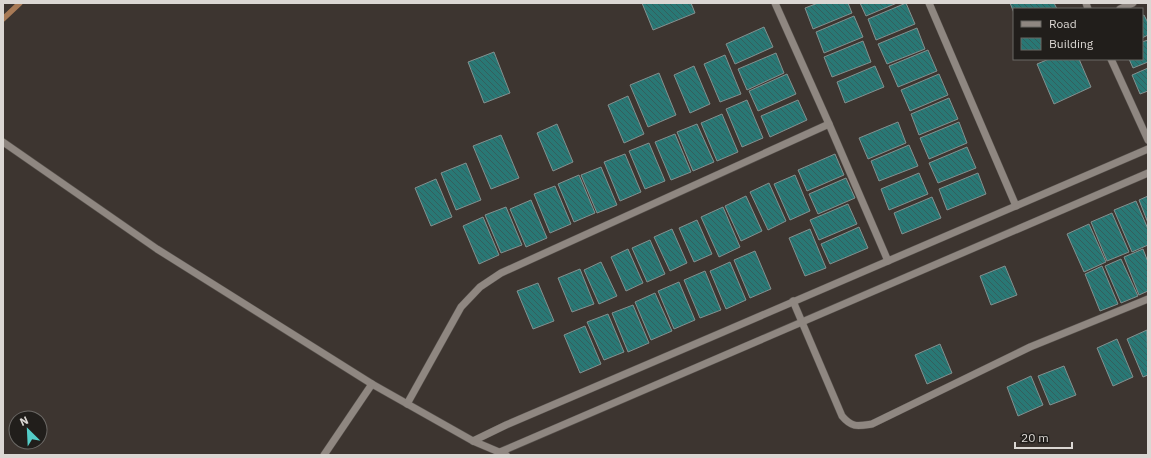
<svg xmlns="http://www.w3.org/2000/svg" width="1151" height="458" font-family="'IBM Plex Sans',sans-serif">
	<defs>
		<pattern id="building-back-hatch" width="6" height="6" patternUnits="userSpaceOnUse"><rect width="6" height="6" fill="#297875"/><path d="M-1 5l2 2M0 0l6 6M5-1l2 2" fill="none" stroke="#345f5d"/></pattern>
	</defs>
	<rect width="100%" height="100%" fill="#3d3530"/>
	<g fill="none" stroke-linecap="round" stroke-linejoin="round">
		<path stroke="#a87a56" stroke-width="5.5" d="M3,19l17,-16"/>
	</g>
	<g fill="url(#building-back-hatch)" stroke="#84908f">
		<path d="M642,3h49l4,10 -42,17z"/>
		<path d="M818,3h30l4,10 -39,16 -8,-21z"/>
		<path d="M860,3h37l-31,13z"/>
		<path d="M906,3l9,21 -39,16 -8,-21z"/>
		<path d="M1010,3h44l3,6h-43v4z"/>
		<path d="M1144,15l4,8v12l-6,3v-22z"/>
		<path d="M854,16l9,21 -39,16 -8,-21z"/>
		<path d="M764,27l9,20 -38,17 -9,-20z"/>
		<path d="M917,28l8,21 -38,15 -9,-20z"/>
		<path d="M1148,40v22l-15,6 -4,-9h13v-17z"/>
		<path d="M863,41l8,21 -39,15 -8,-20z"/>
		<path d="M928,50l9,21 -39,16 -9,-21z"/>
		<path d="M494,52l16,41 -26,10 -16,-41z"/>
		<path d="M776,53l8,20 -37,17 -9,-21z"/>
		<path d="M725,55l16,39 -21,8 -16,-38z"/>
		<path d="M1049,59h30l12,28 -37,17 -17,-40z"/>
		<path d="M694,66l16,38 -20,9 -16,-38z"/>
		<path d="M875,66l9,21 -39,16 -8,-21z"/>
		<path d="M1148,68v23l-8,3 -8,-19z"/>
		<path d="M659,73l17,42 -28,12 -18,-42z"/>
		<path d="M787,74l9,20 -38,17 -9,-20z"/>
		<path d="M939,74l9,21 -38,16 -9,-21z"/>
		<path d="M628,96l16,38 -20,9 -16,-38z"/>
		<path d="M949,98l9,21 -39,16 -8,-21z"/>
		<path d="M747,100l16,38 -21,9 -16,-38z"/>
		<path d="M798,100l9,20 -37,17 -9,-21z"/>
		<path d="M722,114l16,38 -21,9 -16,-38z"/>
		<path d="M898,122l8,21 -38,16 -9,-21z"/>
		<path d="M959,122l8,21 -38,16 -9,-21z"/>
		<path d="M557,124l16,38 -20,9 -16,-38z"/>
		<path d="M697,124l17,38 -21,9 -16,-39z"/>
		<path d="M675,134l16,38 -20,8 -16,-38z"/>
		<path d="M501,135l18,43 -28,11 -18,-43z"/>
		<path d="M649,143l16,38 -20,8 -16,-38z"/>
		<path d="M909,145l9,21 -39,15 -8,-20z"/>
		<path d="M967,147l9,21 -38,15 -9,-20z"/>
		<path d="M625,154l16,38 -21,9 -16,-39z"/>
		<path d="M835,154l9,21 -37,16 -9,-21z"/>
		<path d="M466,163l15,37 -25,10 -15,-37z"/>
		<path d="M601,167l16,38 -20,8 -16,-38z"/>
		<path d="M919,173l9,21 -39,16 -8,-21z"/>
		<path d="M978,173l8,21 -39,16 -8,-21z"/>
		<path d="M579,175l16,38 -21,9 -16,-38z"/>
		<path d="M795,175l15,36 -20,9 -16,-36z"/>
		<path d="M846,178l9,20 -37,16 -9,-20z"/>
		<path d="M436,179l16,38 -21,9 -16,-38z"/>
		<path d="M769,183l17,38 -18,9 -18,-38z"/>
		<path d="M555,186l16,38 -21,9 -16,-39z"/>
		<path d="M746,196l16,35 -21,10 -16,-35z"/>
		<path d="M1148,196v27l-9,-23z"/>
		<path d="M932,197l9,21 -39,16 -8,-21z"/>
		<path d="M531,200l16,38 -21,9 -16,-38z"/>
		<path d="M1136,201l12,28v16l-16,7 -18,-42z"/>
		<path d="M848,204l9,20 -38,16 -9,-20z"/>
		<path d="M506,207l16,38 -21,8 -16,-38z"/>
		<path d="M723,207l17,40 -21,10 -18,-40z"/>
		<path d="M1112,213l17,39 -22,9 -16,-39z"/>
		<path d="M483,217l16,38 -20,9 -16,-38z"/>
		<path d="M697,220l15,34 -18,8 -15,-34z"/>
		<path d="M1089,224l17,38 -22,10 -17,-38z"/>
		<path d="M859,227l9,21 -38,16 -9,-20z"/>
		<path d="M672,229l15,34 -17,8 -16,-34z"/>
		<path d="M810,229l16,39 -21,8 -16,-38z"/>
		<path d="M650,240l15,34 -18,8 -15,-34z"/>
		<path d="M628,249l15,34 -17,8 -15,-34z"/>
		<path d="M1143,249l5,13v29l-9,4 -15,-38z"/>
		<path d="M755,251l16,38 -21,9 -16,-38z"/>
		<path d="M1121,259l17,37 -17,7 -16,-37z"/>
		<path d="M601,262l16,34 -18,8 -15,-34z"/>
		<path d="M730,262l16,38 -20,9 -16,-38z"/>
		<path d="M1005,266l12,29 -26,10 -11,-29z"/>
		<path d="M1102,266l16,38 -18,7 -15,-37z"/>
		<path d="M580,269l14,35 -22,8 -14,-34z"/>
		<path d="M705,271l16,39 -21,8 -16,-38z"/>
		<path d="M679,282l16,38 -21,9 -16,-38z"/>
		<path d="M538,283l16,38 -21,8 -16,-38z"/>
		<path d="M655,293l17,38 -21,9 -16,-38z"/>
		<path d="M633,305l16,38 -21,9 -16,-39z"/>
		<path d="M608,314l16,38 -20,8 -17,-38z"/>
		<path d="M585,326l16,38 -21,9 -16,-38z"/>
		<path d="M1147,330l1,45 -5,2 -16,-38z"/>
		<path d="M1117,339l16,38 -20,9 -16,-38z"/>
		<path d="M940,344l12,29 -25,11 -12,-29z"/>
		<path d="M1064,366l12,29 -26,10 -12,-29z"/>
		<path d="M1031,376l12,29 -25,11 -11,-29z"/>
	</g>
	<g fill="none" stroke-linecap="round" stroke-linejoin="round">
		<g stroke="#57514c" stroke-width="8">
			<g id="minor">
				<path d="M775,3l54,121 59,137"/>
				<path d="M929,3l87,203"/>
				<path d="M1086,3l2,6"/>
				<path d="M1120,9l13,-6"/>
				<path d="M1111,59l37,81"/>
				<path d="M3,142l154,107 215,135 101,57 33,14"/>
				<path d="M793,301l49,115c10,12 16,10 30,8l158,-77 118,-48"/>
				<path d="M407,404l54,-97 19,-20 21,-14 328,-149"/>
				<path d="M473,441l33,-16c214,-92 429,-183 642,-276"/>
				<path d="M500,452l648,-279"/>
				<path d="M324,455l48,-71"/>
			</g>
		</g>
		<use href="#minor" stroke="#8f8781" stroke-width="7"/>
	</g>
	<rect width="1151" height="458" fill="none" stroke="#dbd7d3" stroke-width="8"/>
	<rect x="1013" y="8" width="130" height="52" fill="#211e1b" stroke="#6b6865"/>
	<rect x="1021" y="21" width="20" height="6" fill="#8f8781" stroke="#6b6865"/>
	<text x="1049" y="28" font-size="12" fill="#dbd7d3">Road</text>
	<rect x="1021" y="38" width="20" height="12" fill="url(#building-back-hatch)" stroke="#6b6865"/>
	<text x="1049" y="48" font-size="12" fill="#dbd7d3">Building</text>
	<g transform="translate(28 430) rotate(336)"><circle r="19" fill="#211e1b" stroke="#6b6865"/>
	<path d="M0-3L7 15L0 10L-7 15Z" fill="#54cdc8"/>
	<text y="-6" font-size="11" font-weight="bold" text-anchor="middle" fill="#dbd7d3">N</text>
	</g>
	<path d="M1015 442v6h57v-6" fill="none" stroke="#dbd7d3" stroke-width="2"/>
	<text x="1021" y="442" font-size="12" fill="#dbd7d3" stroke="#211e1b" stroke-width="3" paint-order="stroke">20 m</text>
</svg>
